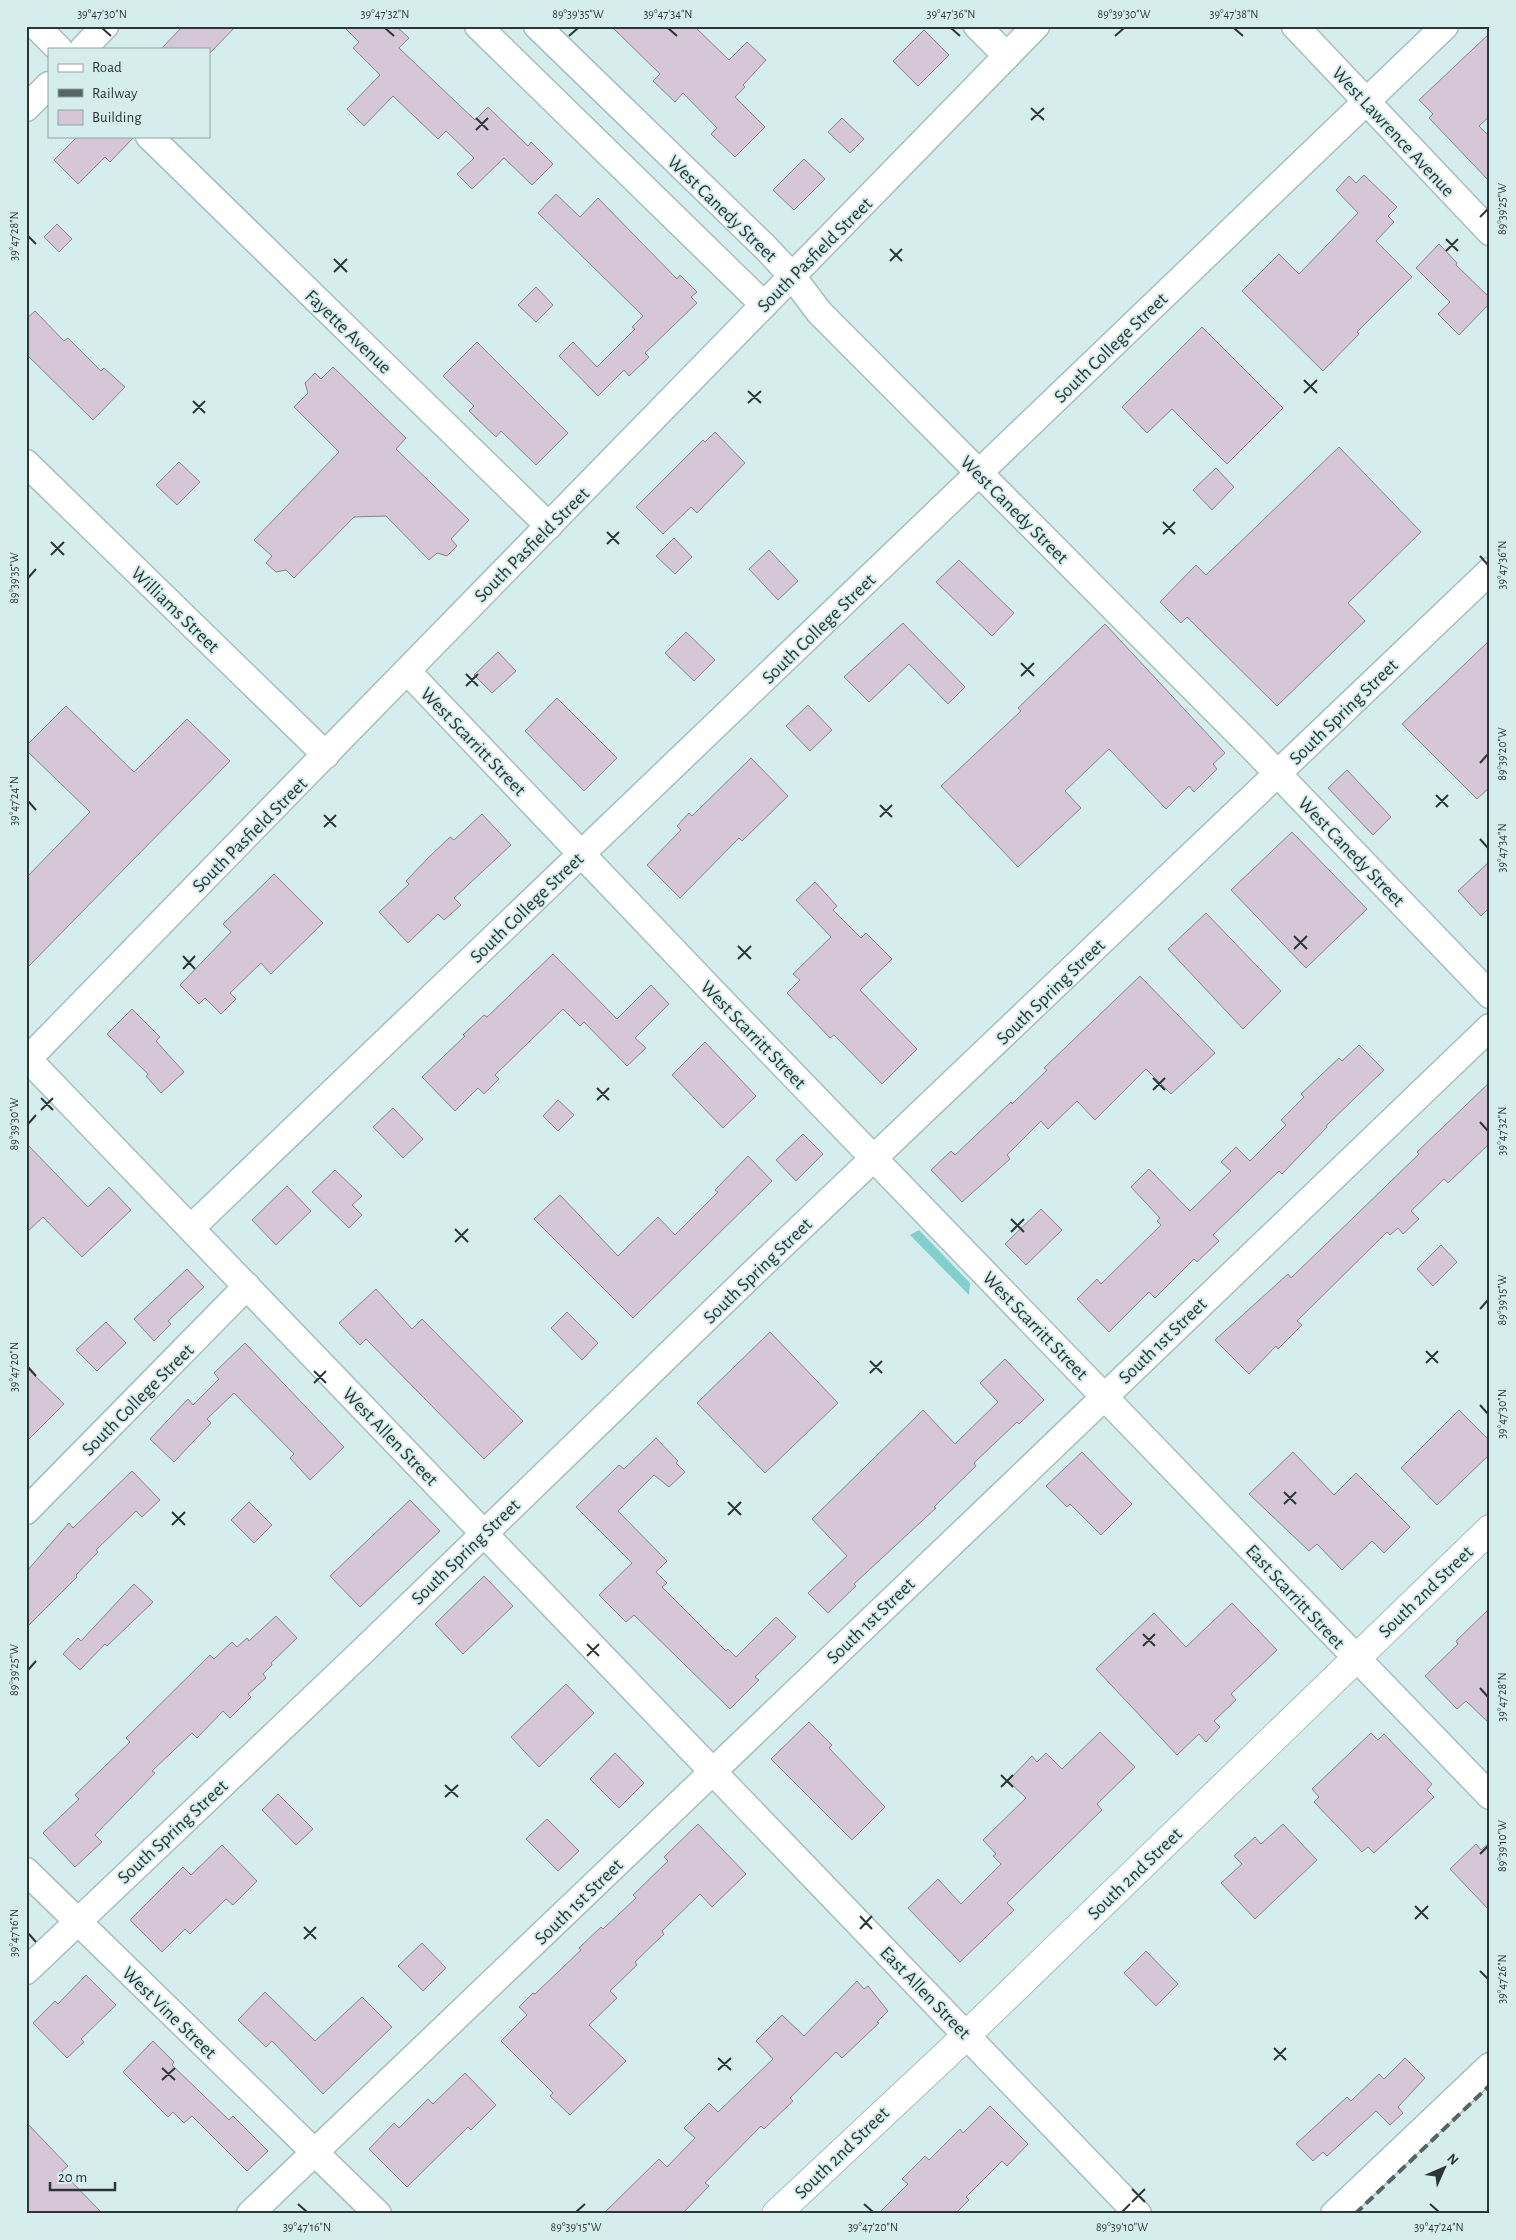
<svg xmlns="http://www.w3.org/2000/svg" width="1516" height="2240" font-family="'Alegreya Sans',sans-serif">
	<rect width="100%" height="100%" fill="#d5eeed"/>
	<path fill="#83cfcd" d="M919,1230l51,53 -1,12 -59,-60z"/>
	<g fill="#d5c7d7" stroke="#8d808f">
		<path d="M183,26h53l-27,28v-5h-48z"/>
		<path d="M343,26h53l13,12 -10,10 76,72 13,-13 40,39 3,-4 22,22 -21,21 -28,-27 -32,31 -15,-15 17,-16 -28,-27 -8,8 -45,-43 -29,30 -17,-17 33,-34 -27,-27 6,-6z"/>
		<path d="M611,26h83l35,34 18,-18 19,18 -23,25 2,2 -10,10 30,30 -30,30 -24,-23 6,-6 -34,-35 -8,9 -22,-21 7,-7z"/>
		<path d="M924,30l25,25 -31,31 -25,-25z"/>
		<path d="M1490,33v83l-11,10 11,11v45l-61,-64 4,-4 -14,-14z"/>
		<path d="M842,118l22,21 -14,14 -22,-21z"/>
		<path d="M78,136h56v1l-24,25 -5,-5 -27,27 -24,-24z"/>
		<path d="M804,159l21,20 -31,31 -21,-20z"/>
		<path d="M1364,175l33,32 -9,9 6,6 -18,19 36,36 -55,55 2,2 -36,37 -81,-80 37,-37 20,20 59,-61 -22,-23 13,-14 7,7z"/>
		<path d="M556,194l24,23 18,-19 79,81 3,-4 17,17 -6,5 6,6 -52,50 4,4 -20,19 -5,-6 -26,26 -39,-40 14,-14 24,25 38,-38 -3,-2 11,-11 -105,-103z"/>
		<path d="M57,224l15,15 -13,13 -15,-15z"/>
		<path d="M1439,244l18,19 -1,2 34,33v5l-31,32 -21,-21 12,-12 -34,-34z"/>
		<path d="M536,287l17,18 -17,17 -18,-17z"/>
		<path d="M35,311l29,30 4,-3 33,33 3,-3 21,19 -32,33 -67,-66v-35z"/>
		<path d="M1202,327l81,81 -56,56 -55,-55 -25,24 -25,-26z"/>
		<path d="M477,342l91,91 -32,32 -35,-34 -5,6 -27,-26 5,-5 -31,-30z"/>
		<path d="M333,367l73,71 -10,11 73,71 -18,19 6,7 -10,10 -10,-3 -8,7 -43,-44 -32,1 -60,61 -8,-8 -10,2 -10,-9 6,-7 -18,-16 85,-88 -45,-45 14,-14 -3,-10 10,-10 6,6z"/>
		<path d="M715,432l30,31 -48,50 -6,-6 -28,27 -27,-27 67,-67 2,2z"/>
		<path d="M1339,447l82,85 -73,71 17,18 -88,85 -90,-89 -6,6 -21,-21 36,-37 10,10z"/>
		<path d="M179,462l21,20 -23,23 -21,-20z"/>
		<path d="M1216,468l18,19 -22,23 -19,-20z"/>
		<path d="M674,538l18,19 -17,17 -19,-18z"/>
		<path d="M769,550l29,31 -20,19 -29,-31z"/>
		<path d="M959,560l55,53 -22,23 -56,-54z"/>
		<path d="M903,623l62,64 -17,17 -39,-40 -40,38 -25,-25z"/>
		<path d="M1105,624l120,129 -12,11 4,5 -23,23 -5,-6 -23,23 -57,-60 -44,42 16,17 -63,59 -77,-81 80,-75 -3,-3z"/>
		<path d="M686,632l29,28 -21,21 -29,-28z"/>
		<path d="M1490,640v147l-13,12 -75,-75z"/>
		<path d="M498,652l18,19 -24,22 -18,-18z"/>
		<path d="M557,698l60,60 -33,33 -59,-60z"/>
		<path d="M808,705l24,25 -22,21 -24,-25z"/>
		<path d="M66,706l68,66 53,-53 43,42 -204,208v-91l64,-66 -64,-62v-4z"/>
		<path d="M751,758l37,38 -46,45 -3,-3 -59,60 -33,-33 34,-35 -4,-4 12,-13 3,3z"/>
		<path d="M1347,770l44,47 -18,18 -45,-47z"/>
		<path d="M482,814l29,31 -57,53 7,7 -17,15 -6,-6 -30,29 -29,-31 30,-28 -3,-3 23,-24 21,-20 4,3z"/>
		<path d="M1292,832l75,77 -61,59 -75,-78z"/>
		<path d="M1490,861v46l-9,9 -23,-25z"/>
		<path d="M274,874l49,49 -52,51 -10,-11 -31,30 6,6 -15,15 -16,-16 -6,6 -19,-19 51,-53 -8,-8z"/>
		<path d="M815,882l22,24 -4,4 28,28 5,-5 26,26 -32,31 57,59 -35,35 -48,-49 -4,3 -43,-45 13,-13 -7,-6 38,-37 -35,-37z"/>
		<path d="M1206,913l75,78 -38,38 -75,-80z"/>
		<path d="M553,954l64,65 34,-34 18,19 -34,34 11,10 -19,18 -43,-44 -4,4 -17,-17 -68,66 4,4 -15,15 -6,-6 -23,23 -33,-34 43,-41 -2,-1 21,-20 3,2z"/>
		<path d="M1140,976l75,77 -44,41 -25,-25 -51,51 -18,-19 -29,28 -7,-8 -34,34 3,4 -48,43 -31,-32 20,-19 4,4 56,-53 1,2 35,-34 -3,-2z"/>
		<path d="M132,1009l28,28 -4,4 28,31 -23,21 -15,-17 2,-2 -41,-40z"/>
		<path d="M705,1042l51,54 -33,32 -51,-53z"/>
		<path d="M1359,1045l25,25 -58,56 1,1 -45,47 -3,-3 -66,64 6,6 -22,21 -3,-3 -39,39 -6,-6 -40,40 -32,-33 20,-20 4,5 60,-59 -4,-4 3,-3 -29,-31 18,-18 41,42 41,-40 -10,-9 15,-15 14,14 36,-36 -5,-5 23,-23 -3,-3 38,-36 3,3z"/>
		<path d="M1490,1082v61l-42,40 -4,-4 -33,32 8,8 -16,15 -5,-6 -8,7 -3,-3 -90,89 5,4 -24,24 -2,-3 -27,28 -34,-34 73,-66 3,4 128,-124 -2,-2z"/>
		<path d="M558,1100l16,15 -16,16 -15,-15z"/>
		<path d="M393,1108l30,31 -20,19 -30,-31z"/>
		<path d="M803,1134l20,20 -27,27 -20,-21z"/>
		<path d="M26,1143l62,64 21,-20 22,23 -49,47 -39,-40 -17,16z"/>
		<path d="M748,1156l24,25 -139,137 -99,-99 26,-24 58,61 40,-39 17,18 43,-43 -3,-2z"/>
		<path d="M335,1170l27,26 -10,9 10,10 -13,13 -37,-36z"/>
		<path d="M287,1186l24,25 -35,34 -24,-25z"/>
		<path d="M1041,1209l21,21 -36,35 -21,-21z"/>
		<path d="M1441,1245l16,17 -24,24 -16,-17z"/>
		<path d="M187,1269l17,18 -36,34 3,3 -17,17 -20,-22z"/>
		<path d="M376,1289l36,40 10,-10 101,102 -39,38 -118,-120 -6,6 -21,-22z"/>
		<path d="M567,1312l31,31 -16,17 -31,-32z"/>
		<path d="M106,1322l20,21 -29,28 -21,-21z"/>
		<path d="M770,1332l68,71 -73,70 -68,-70z"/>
		<path d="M245,1343l99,104 -34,33 -20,-22 4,-4 -60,-61 -27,26 4,4 -37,39 -24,-23 38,-40 5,6 26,-26 -5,-6z"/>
		<path d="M1005,1359l39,41 -25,24 -2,-2 -43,41 2,3 -42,41 2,1 -82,76 2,2 -28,27 -20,-20 39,-37 -35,-37 111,-109 32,34 43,-42 -18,-19z"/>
		<path d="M26,1367l38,37 -38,38z"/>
		<path d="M1459,1410l31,31v13l-53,51 -36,-37z"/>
		<path d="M656,1438l22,23 -2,2 9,9 -16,15 -15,-12 -36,36 49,50 -11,11 11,11 -5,4 64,64 2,-2 8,8 40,-40 20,20 -41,40 4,3 -29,29 -96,-94 -8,7 -27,-27 33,-32 -56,-56 43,-42 5,4z"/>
		<path d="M1082,1452l50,52 -31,31 -31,-31 -3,3 -21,-21z"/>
		<path d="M1293,1452l41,43 22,-22 54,54 -26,26 -12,-12 -30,29 -25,-26 -8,7 -60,-57z"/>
		<path d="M132,1471l28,29 -18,17 -6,-6 -40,39 2,2 -22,23 1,2 -51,51v-56l43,-49 4,5z"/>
		<path d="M410,1500l30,31 -80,76 -30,-31z"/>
		<path d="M249,1502l23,23 -18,18 -23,-23z"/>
		<path d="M484,1576l29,30 -50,48 -28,-30z"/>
		<path d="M134,1584l19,18 -46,44 -2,-2 -25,26 -17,-16 15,-16 3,3z"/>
		<path d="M1232,1603l45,47 -46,44 5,6 -22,21 6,6 -14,15 -7,-8 -22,21 -81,-86 58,-56 32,34z"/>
		<path d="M1490,1608v116l-24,-23 -9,8 -32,-33 33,-32 -2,-3z"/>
		<path d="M276,1616l21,22 -26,25 1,2 -9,9 3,4 -18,16 3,3 -21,21 -7,-7 -26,27 -5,-5 -40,38 3,2 -60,62 7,7 -27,25 -32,-34 36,-34 -4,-4 55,-53 -4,-4 84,-83 4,4 18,-17 5,5 10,-9 2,3z"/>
		<path d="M566,1684l28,29 -55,54 -28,-30z"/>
		<path d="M809,1722l23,23 -3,3 56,59 -33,33 -81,-81z"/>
		<path d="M1100,1732l35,35 -38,37 5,6 -95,93 7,7 -54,52 -52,-54 30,-29 23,25 40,-40 -8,-8 3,-2 -13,-14 43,-42 -18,-17 24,-25 5,6 9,-9 16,16z"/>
		<path d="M1371,1733l7,7 6,-6 48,50 -5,6 7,7 -60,56 -6,-6 -6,5 -48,-50 5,-5 -7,-8z"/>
		<path d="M615,1753l29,30 -25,25 -29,-29z"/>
		<path d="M278,1794l35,35 -17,16 -34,-35z"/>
		<path d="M547,1819l32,32 -21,20 -32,-32z"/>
		<path d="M698,1824l48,50 -34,33 -12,-13 -38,37 2,3 -29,28 2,3 -27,26 7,7 -28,27 37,36 -56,54 -20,-19 3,-3 -52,-52 26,-26 -8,-8 14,-14 2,1 46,-44 -2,-2 22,-21 2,2 33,-31 -3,-3 35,-34 -4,-4z"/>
		<path d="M1283,1824l34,36 -62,59 -34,-36 21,-19 -8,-8 21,-19 6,7z"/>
		<path d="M1490,1842v69l-40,-42 26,-25 5,6z"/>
		<path d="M222,1845l35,36 -24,24 -7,-6 -36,35 -5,-5 -23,23 -32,-32 53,-53 8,8z"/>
		<path d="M422,1943l24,25 -23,23 -25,-25z"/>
		<path d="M1146,1951l32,33 -22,22 -32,-33z"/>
		<path d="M86,1975l30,30 -35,34 3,3 -17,16 -34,-35 22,-22 3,3z"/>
		<path d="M857,1981l7,8 4,-3 20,25 -11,11 2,1 -37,35 -6,-6 -46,46 3,3 -29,28 -3,-3 -56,57 4,3 -27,28h-79l56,-55 8,8 28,-29 -11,-10 25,-25 9,9 55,-53 -17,-18 26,-26 22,21z"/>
		<path d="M265,1992l50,49 47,-44 30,30 -69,67 -51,-53 -6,6 -28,-27z"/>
		<path d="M153,2041l21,21 -2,3 57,55 4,-4 35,35 -21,20 -55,-55 -8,7 -11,-11 -5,5 -45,-45z"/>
		<path d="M1405,2058l20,20 -27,29 5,6 -13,12 -14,-14 -49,45 -4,-4 -10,9 -17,-17 51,-47 4,4 28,-27 5,5z"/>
		<path d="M465,2073l31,32 -25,25 -3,-3 -61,60 -38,-38 25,-26 5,5 29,-29 5,5z"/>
		<path d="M990,2106l38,38 -21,22 -5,-5 -36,36 3,3 -14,14h-77l30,-30 -6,-5 23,-23 4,4 31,-31 3,4z"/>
		<path d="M26,2122l42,44 -6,5 2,3 39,40h-72l-5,-6z"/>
	</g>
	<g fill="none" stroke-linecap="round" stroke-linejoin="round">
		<g stroke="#a6bebd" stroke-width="29">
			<g id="minor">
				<path d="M36,26l23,23"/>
				<path d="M478,26l286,279"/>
				<path d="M537,26l230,223 25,27 27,36 434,436 237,247"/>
				<path d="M977,26l30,30"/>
				<path d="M1295,26l195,206"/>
				<path d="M83,49l22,-23"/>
				<path d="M26,108l23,-23"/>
				<path d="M149,136l400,390"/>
				<path d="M26,463l300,292"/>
				<path d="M407,671l307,322 776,803"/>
				<path d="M26,1057l1112,1157"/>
				<path d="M26,1061l1010,-1035"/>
				<path d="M191,1228l1254,-1202"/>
				<path d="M26,1511l221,-225"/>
				<path d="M26,1871l352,343"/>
				<path d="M26,1971l340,-323 385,-373 739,-704"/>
				<path d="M250,2214c416,-393 826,-792 1240,-1187"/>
				<path d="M1334,2214l156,-148"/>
			</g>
		</g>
		<g stroke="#a6bebd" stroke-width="30">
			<path id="major" d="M776,2214l170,-159 544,-526"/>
		</g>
		<use href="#minor" stroke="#fff" stroke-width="26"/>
		<use href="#major" stroke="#fff" stroke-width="28"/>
		<path stroke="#576464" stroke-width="4" stroke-dasharray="10 5" stroke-linecap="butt" d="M1355,2214l135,-129"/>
	</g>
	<path fill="none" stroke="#2d3636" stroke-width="2" d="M102,28l9,8M385,28l9,8M668,28l9,8M951,28l9,8M1234,28l9,8M569,36l9,-8M1115,36l9,-8M1031,108l13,12M476,118l12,12M1031,120l13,-12M476,130l12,-12M1480,217l8,-8M28,236l8,8M1446,239l12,12M890,249l12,12M1446,251l12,-12M334,259l13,13M890,261l12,-12M334,272l13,-13M1304,380l13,13M748,391l13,12M1304,393l13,-13M193,401l12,12M748,403l13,-12M193,413l12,-12M1163,522l12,12M607,532l12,12M1163,534l12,-12M51,542l13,13M607,544l12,-12M51,555l13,-13M1480,556l8,9M28,578l8,-9M1021,663l13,13M466,674l12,12M1021,676l13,-13M466,686l12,-12M1480,763l8,-9M1436,795l12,12M28,801l8,9M880,805l12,12M1436,807l12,-12M324,815l12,12M880,817l12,-12M324,827l12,-12M1480,839l8,9M1294,936l13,13M738,946l13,13M1294,949l13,-13M183,956l12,13M738,959l13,-13M183,969l12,-13M1153,1078l12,12M597,1088l12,12M1153,1090l12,-12M41,1098l12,12M597,1100l12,-12M41,1110l12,-12M1480,1122l8,9M28,1124l8,-9M1011,1219l13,13M455,1229l13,13M1011,1232l13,-13M455,1242l13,-13M1480,1309l8,-9M1426,1351l12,12M870,1361l12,12M1426,1363l12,-12M28,1367l8,9M314,1371l12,12M870,1373l12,-12M314,1383l12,-12M1480,1405l8,9M1284,1492l12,12M728,1502l13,13M1284,1504l12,-12M172,1512l13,13M728,1515l13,-13M172,1525l13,-13M1143,1634l12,12M587,1644l12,12M1143,1646l12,-12M587,1656l12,-12M28,1670l8,-9M1480,1688l8,9M1001,1775l12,12M445,1785l13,12M1001,1787l12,-12M445,1797l13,-12M1480,1854l8,-8M1415,1906l13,13M860,1916l12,13M1415,1919l13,-13M304,1927l12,12M860,1929l12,-13M28,1933l8,9M304,1939l12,-12M1480,1971l8,8M1274,2048l12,12M718,2058l13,12M1274,2060l12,-12M162,2068l13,12M718,2070l13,-12M162,2080l13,-12M1132,2189l13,13M1132,2202l13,-13M298,2204l9,8M864,2204l9,8M1430,2204l9,8M576,2212l9,-8M1122,2212l8,-8"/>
	<g text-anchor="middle" stroke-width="4" stroke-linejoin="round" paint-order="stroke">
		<g font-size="19" fill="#2d3636" stroke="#d5eeed">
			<text transform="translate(1394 131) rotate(47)" y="7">West Lawrence Avenue</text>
			<text transform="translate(723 208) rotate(44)" y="7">West Canedy Street</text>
			<text transform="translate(814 254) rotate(-45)" y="7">South Pasfield Street</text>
			<text transform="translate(349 331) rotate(44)" y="7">Fayette Avenue</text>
			<text transform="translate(1110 347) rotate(-44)" y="7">South College Street</text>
			<text transform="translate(1015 509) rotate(45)" y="7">West Canedy Street</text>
			<text transform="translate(531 544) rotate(-45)" y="7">South Pasfield Street</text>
			<text transform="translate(176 609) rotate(44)" y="7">Williams Street</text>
			<text transform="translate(818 628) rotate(-44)" y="7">South College Street</text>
			<text transform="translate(1343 711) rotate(-44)" y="7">South Spring Street</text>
			<text transform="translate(474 741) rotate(46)" y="7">West Scarritt Street</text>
			<text transform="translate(249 834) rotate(-45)" y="7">South Pasfield Street</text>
			<text transform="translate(1352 851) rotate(46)" y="7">West Canedy Street</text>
			<text transform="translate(526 907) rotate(-44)" y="7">South College Street</text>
			<text transform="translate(1050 991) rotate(-44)" y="7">South Spring Street</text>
			<text transform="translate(754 1034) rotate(46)" y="7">West Scarritt Street</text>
			<text transform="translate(757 1270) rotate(-44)" y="7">South Spring Street</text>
			<text transform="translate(1036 1325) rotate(46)" y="7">West Scarritt Street</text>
			<text transform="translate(1162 1340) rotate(-44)" y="7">South 1st Street</text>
			<text transform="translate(137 1399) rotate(-45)" y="7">South College Street</text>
			<text transform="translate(391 1436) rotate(46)" y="7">West Allen Street</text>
			<text transform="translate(465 1551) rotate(-44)" y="7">South Spring Street</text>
			<text transform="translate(1425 1591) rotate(-44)" y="7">South 2nd Street</text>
			<text transform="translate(1296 1596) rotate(47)" y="7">East Scarritt Street</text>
			<text transform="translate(870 1620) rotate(-44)" y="7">South 1st Street</text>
			<text transform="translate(172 1831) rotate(-43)" y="7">South Spring Street</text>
			<text transform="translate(1134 1873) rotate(-44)" y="7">South 2nd Street</text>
			<text transform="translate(578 1901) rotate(-44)" y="7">South 1st Street</text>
			<text transform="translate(926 1992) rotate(46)" y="7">East Allen Street</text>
			<text transform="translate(170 2012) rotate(44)" y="7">West Vine Street</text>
			<text transform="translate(841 2152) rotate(-44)" y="7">South 2nd Street</text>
		</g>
	</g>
	<rect width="1516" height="2240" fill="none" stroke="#d5eeed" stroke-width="55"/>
	<rect x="48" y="48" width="162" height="90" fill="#d5eeed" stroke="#92a4a4"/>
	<rect x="58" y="64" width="25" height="8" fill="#ffffff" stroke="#92a4a4"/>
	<text x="92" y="72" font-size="15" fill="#2d3636">Road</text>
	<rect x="58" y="89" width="25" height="8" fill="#576464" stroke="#92a4a4"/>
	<text x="92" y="98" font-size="15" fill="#2d3636">Railway</text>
	<rect x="58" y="110" width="25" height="15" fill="#d5c7d7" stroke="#92a4a4"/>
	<text x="92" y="122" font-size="15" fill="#2d3636">Building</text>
	<g transform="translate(1444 2168) rotate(45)" stroke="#d5eeed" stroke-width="4" paint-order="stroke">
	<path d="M0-4L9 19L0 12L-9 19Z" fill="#2d3636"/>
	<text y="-8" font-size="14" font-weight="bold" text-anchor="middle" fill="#2d3636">N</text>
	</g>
	<path d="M50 2182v8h65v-8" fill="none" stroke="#2d3636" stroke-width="2.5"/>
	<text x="58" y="2182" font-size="15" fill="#2d3636" stroke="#d5eeed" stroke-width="4" paint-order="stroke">20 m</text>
	<rect x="28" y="28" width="1460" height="2184" fill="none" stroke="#2d3636" stroke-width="2"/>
	<g font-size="12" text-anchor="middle" fill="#2d3636">
		<text x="102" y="18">39°47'30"N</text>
		<text x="385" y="18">39°47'32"N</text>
		<text x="578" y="18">89°39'35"W</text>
		<text x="668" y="18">39°47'34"N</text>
		<text x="951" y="18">39°47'36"N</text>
		<text x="1124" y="18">89°39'30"W</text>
		<text x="1234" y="18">39°47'38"N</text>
		<text transform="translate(1502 209) rotate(-90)" y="4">89°39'25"W</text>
		<text transform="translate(14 236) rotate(-90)" y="4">39°47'28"N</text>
		<text transform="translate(1502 565) rotate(-90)" y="4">39°47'36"N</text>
		<text transform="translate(14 578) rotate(-90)" y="4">89°39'35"W</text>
		<text transform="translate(1502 754) rotate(-90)" y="4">89°39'20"W</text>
		<text transform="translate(14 801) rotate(-90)" y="4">39°47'24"N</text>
		<text transform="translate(1502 848) rotate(-90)" y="4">39°47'34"N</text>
		<text transform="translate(14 1124) rotate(-90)" y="4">89°39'30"W</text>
		<text transform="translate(1502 1131) rotate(-90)" y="4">39°47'32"N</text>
		<text transform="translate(1502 1300) rotate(-90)" y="4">89°39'15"W</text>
		<text transform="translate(14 1367) rotate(-90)" y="4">39°47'20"N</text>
		<text transform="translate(1502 1414) rotate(-90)" y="4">39°47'30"N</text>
		<text transform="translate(14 1670) rotate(-90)" y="4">89°39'25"W</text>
		<text transform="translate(1502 1697) rotate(-90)" y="4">39°47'28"N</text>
		<text transform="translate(1502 1846) rotate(-90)" y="4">89°39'10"W</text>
		<text transform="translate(14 1933) rotate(-90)" y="4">39°47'16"N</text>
		<text transform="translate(1502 1979) rotate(-90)" y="4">39°47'26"N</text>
		<text x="307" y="2231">39°47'16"N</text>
		<text x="576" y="2231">89°39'15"W</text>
		<text x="873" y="2231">39°47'20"N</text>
		<text x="1122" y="2231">89°39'10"W</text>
		<text x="1439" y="2231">39°47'24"N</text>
	</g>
</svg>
